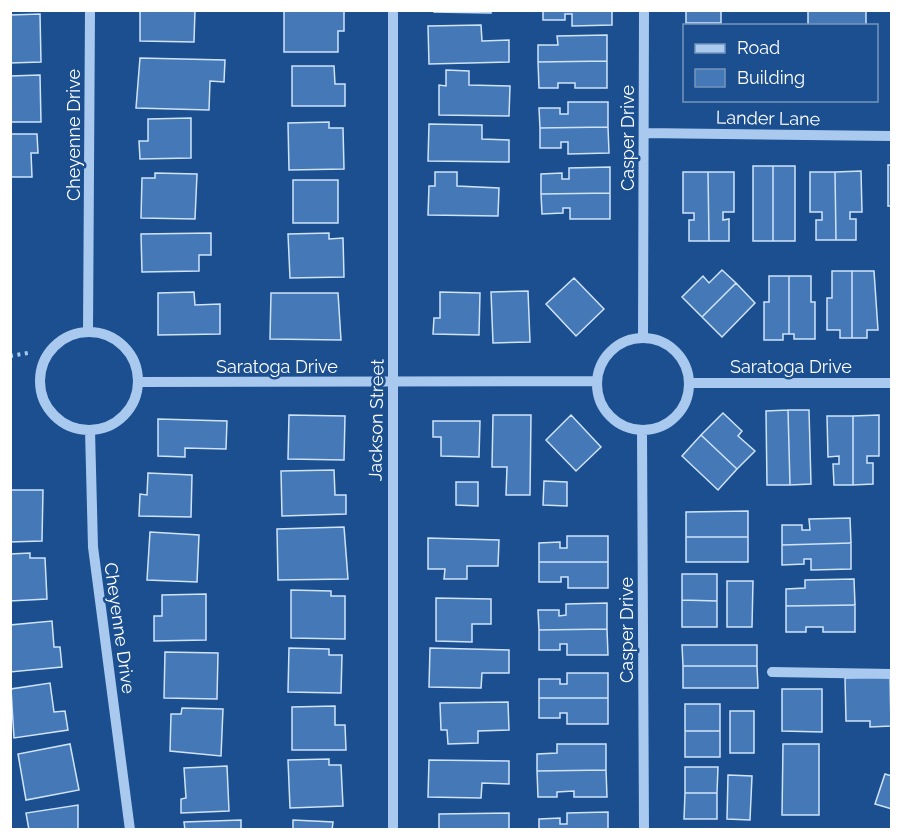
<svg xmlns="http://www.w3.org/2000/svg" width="902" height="840" font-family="Raleway,sans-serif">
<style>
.building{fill:#4478b7;stroke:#cfe3fa;stroke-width:1.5}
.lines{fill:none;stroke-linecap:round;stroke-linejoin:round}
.path{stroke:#a9c9ee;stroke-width:4;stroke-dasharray:3 4.5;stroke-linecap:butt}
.minor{stroke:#a9c9ee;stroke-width:10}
.labels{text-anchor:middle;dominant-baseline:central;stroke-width:5;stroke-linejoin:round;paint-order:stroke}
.street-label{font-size:18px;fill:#fff;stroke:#1b4f8f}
</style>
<rect width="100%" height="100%" fill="#1b4f8f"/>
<path class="building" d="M140,10H195L194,42L140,41Z
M284,10H344V31H338V52H284Z
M434,10H491V13L434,12Z
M543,10H612V25L572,26V14H565V20H543Z
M686,10H721V23H686Z
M808,10H866V25L808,26Z
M40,14L41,62L10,63V15Z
M481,25L482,41L509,40V62L429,64L428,26Z
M607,35V61L538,62V45H558L557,36Z
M140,58L225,60L224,82L210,81L209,110L136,108Z
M607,61V88H575V83H558V88H539L538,62Z
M292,66H334L335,84H345V106H292Z
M446,70L469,71V85L510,86L509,116L439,115V85L446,86Z
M40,75L41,122H10V76Z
M568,102H608V127L540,128L539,108H560V114H568Z
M191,118V158L140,159L139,141H148V119Z
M329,122V128H343L344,169L289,170L288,123Z
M429,124L482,125V139L509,140V162L428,161Z
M608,127L609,153L568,154V142H561V148H540V128Z
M10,134H37L38,153H31L32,177H10Z
M888,165H892V206H888Z
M753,166H773V241H753Z
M773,166H795V241H773Z
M610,167V193L541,194V174L562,173V179H569V168Z
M861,171L862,212H850V219H856V240H836L835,172Z
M435,172H457V186L499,188L498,216L428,215L429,186H435Z
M683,172H708L709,241H689V220H694V213H683Z
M708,172H734V212H723V220L729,219V241H709Z
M810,172H835L836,240H816V220H822V212H810Z
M155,173L197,174L195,219L141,218L142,178H155Z
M293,180H338V223H293Z
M610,193V219H570V208H563V213L542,214L541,194Z
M211,233V255H199V271L142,272L141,234Z
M329,233V239L343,238L344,277L290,278L288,234Z
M722,270L736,283L702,317L682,297L703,276L709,283Z
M832,271H852V338H840V330H827V298H832Z
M852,271H874L878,330H867V338H852Z
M769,276H789V334H783V340H764V302H769Z
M789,276H811V302H815V339H794V334H789Z
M574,278L604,309L576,336L546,304Z
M891,279H892V339H891Z
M736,283L755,303L722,337L702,317Z
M528,291L530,342L493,343L491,292Z
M194,292L195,305L220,304V334L158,335V293Z
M440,292L480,293L479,335L433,334L434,318H440Z
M271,293H338L341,340L270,339Z
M788,410H809L811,484L790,485Z
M788,410L790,485H767L766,411Z
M723,413L742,431L738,436L755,451L737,469L701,435Z
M289,415L345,416L344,460L288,459Z
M493,415H531L530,495H506L507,467H492Z
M571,415L601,447L576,471L546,440Z
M879,415V456H867V463H873V484L853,485V416Z
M827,416H853V485H834L833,464H839V456L828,457Z
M158,419L227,421L226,449L185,448V457L158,456Z
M433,421H480L479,457L441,456V437H433Z
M701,435L737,469L718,490L682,456Z
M334,470L335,495H346V514L282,516L281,471Z
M148,473L192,475L191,517L139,516L140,494L147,495Z
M544,481L567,482V506L543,505Z
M456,482H478V506L456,505Z
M10,490H43L42,541L10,542Z
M748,511V537H686V512Z
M850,518L851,543L782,545V525H802V530H810L809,519Z
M344,527L348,579L278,580L277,529Z
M150,532L199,535L197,582L147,580Z
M567,536H608V562H539V543L560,542V548H567Z
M686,537H748V562H686Z
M428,538L499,540L498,566H467V579H444L445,569H428Z
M851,543V569L811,570V559H804V564L782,565V545Z
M30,553V558H45L47,599L10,601V554Z
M539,562H608V588H568V577H561V582H539Z
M682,574H717V601L682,600Z
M854,579L855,605L786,606V589L805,588V580Z
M727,581H753L752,627H727Z
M291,590L331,591V596H345V639L291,638Z
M206,594V640L154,641V616H162V595Z
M436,598L491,599V624H472V642L436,641Z
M682,600L717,601V627H682Z
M607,603V629L539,630L538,610H559V616L566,615V604Z
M855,605V632H823V627H806V632H786V606Z
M52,621L54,647H60L62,667L10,672V625Z
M607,629L608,655H567V644H560V650H539V630Z
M682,645H757V666H683Z
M289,648L329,649V655H342L341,693L288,692Z
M430,648L509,650V673H482L481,688L429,687Z
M165,652L218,653L217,699L164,698Z
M683,666H757L758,688H683Z
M567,673H608V698H539V679H560V684H567Z
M890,677L891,726L870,727V721H846L845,678Z
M50,683L54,712L65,711L68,730L14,738L11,689Z
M782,689H822V732L782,731Z
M539,698H608V724H567V713H560V718H539Z
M508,702L509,730L478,731V743L448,744L447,730H441L440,703Z
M685,704H720V731H685Z
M335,706V725H345L346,750H292V707Z
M182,708L223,709L221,756L170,751L171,714H181Z
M730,711H754V753H730Z
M685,731H720V757H685Z
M70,744L79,790L26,800L18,754Z
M557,744H606V770L537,771V754L557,753Z
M783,744H819V815H782Z
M329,759V765H341L343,806L290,808L288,760Z
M429,760L509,761V784L482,783L481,798L428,797Z
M227,766L229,811L181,813V799L186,798L184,768Z
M685,767H718L717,793H685Z
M606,770L607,797H574V791L557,792V797H538L537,771Z
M885,774L892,776V809L875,804Z
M728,775L752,776L750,820L727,819Z
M685,793H717V819H684Z
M78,805V830H29L26,813Z
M608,812V830H539V819L560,818V824H567V813Z
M509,813V830H439V814Z
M241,820V830H185L184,822Z
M293,820L333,822L332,830H293Z"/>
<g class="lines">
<path class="path" d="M10,356L28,353"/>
<path class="minor" d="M393,10V830
M644,133L892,136
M88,332L90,10
M40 381a49 49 0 1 1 98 0a49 49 0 1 1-98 0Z
M643,337L644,10
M597 384a46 46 0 1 1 92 0a46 46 0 1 1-92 0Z
M138,382L597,381
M690,383H892
M90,430L93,547L130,830
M642,430L644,830
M772,672L892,674"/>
</g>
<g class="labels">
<g class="street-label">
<text transform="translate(768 118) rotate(1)">Lander Lane</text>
<text transform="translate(73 135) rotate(-90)">Cheyenne Drive</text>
<text transform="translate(627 138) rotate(-90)">Casper Drive</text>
<text x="277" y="366">Saratoga Drive</text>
<text x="791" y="366">Saratoga Drive</text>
<text transform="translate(376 420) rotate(-89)">Jackson Street</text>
<text transform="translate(120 628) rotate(82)">Cheyenne Drive</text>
<text transform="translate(626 630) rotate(-90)">Casper Drive</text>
</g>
</g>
<rect width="902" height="840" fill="none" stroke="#ffffff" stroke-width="24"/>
<rect x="683" y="24" width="195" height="78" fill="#1b4f8f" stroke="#7695bc" stroke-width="1.5"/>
<rect x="695" y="44" width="30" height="9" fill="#a9c9ee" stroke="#7695bc" stroke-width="1.5"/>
<text x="737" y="54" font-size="18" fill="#ffffff">Road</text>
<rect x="695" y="69" width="30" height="18" fill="#4478b7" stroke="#7695bc" stroke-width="1.5"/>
<text x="737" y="84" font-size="18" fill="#ffffff">Building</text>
</svg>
